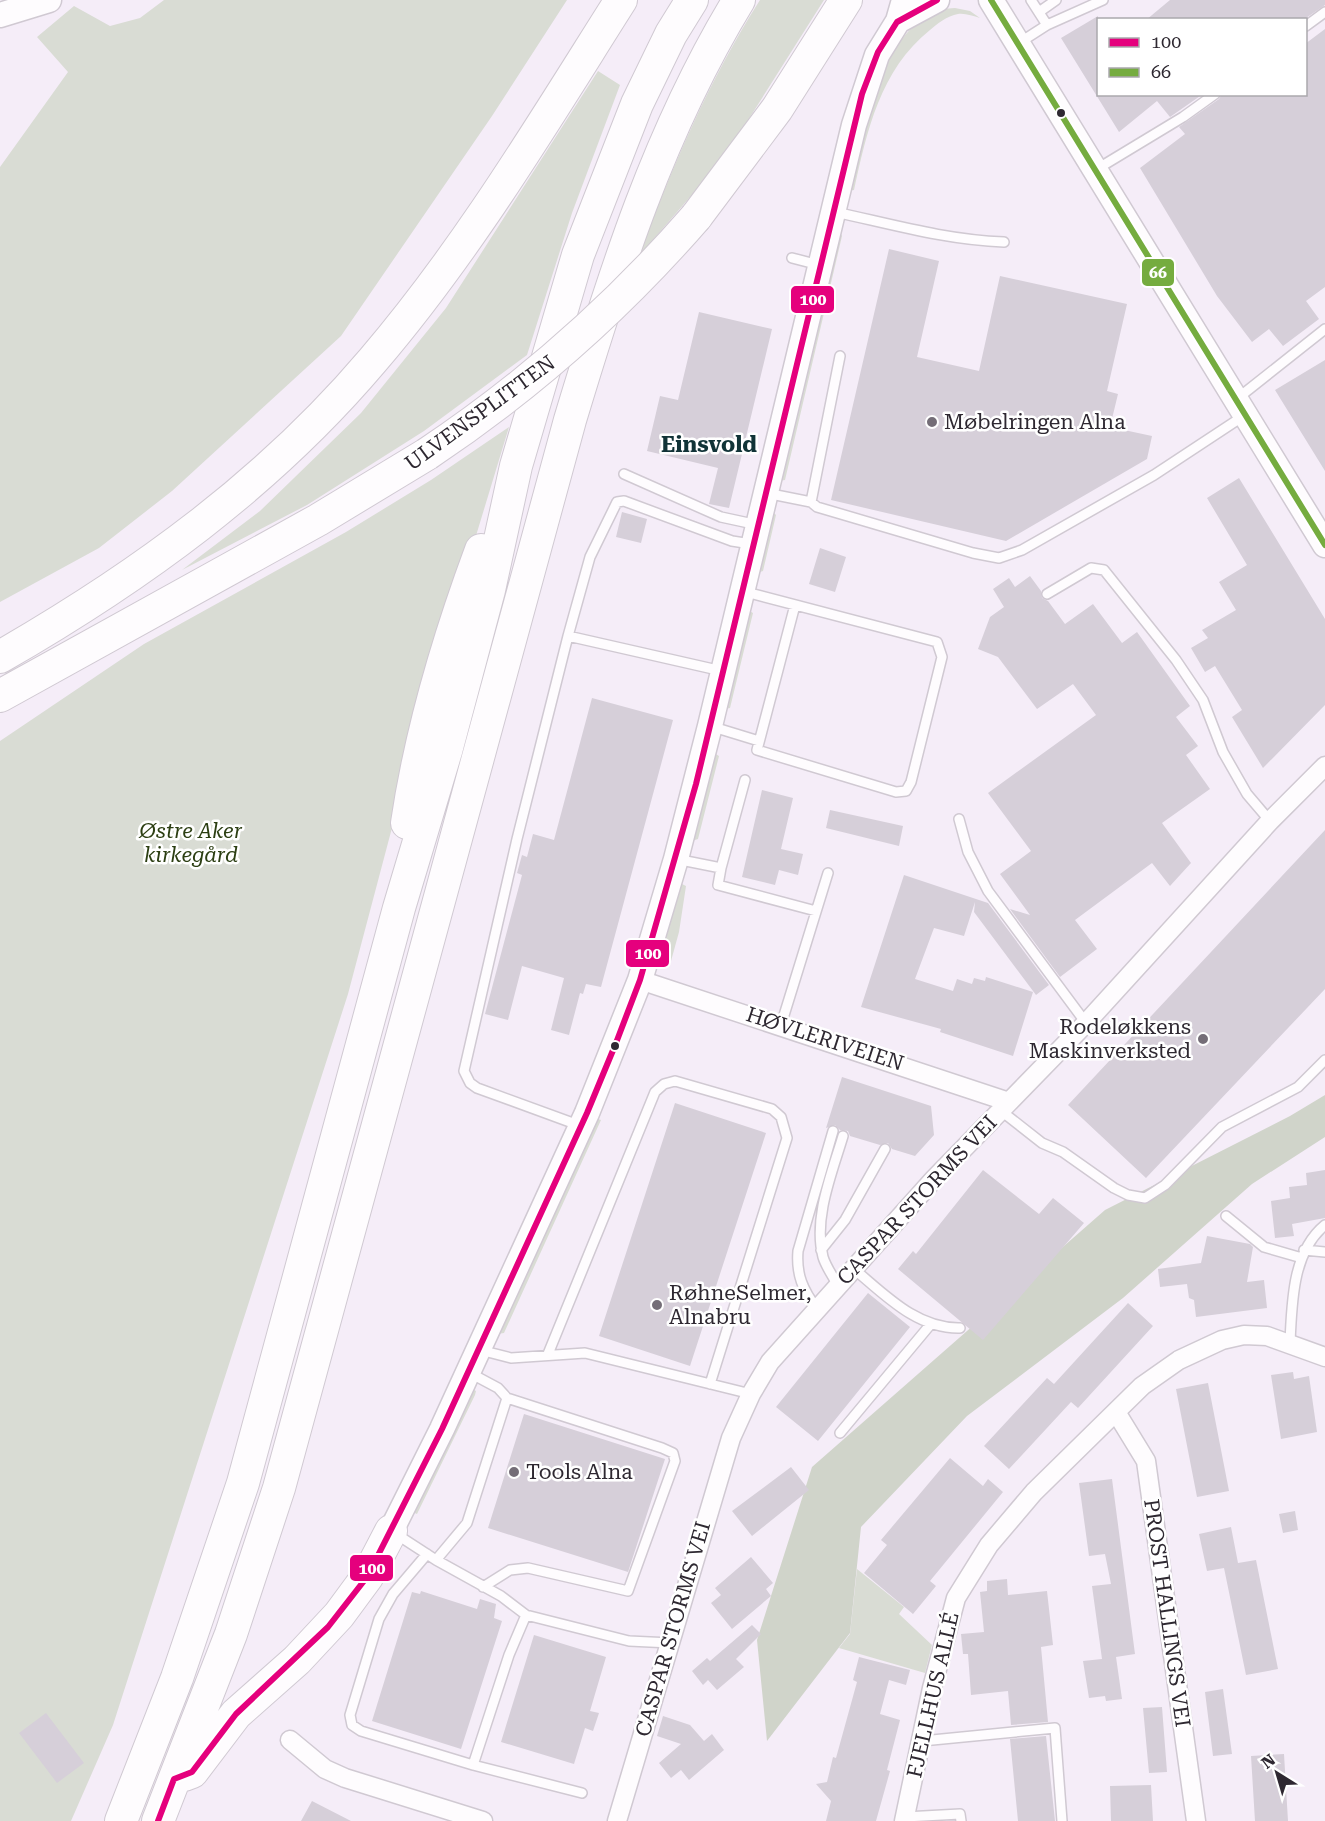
<svg xmlns="http://www.w3.org/2000/svg" width="1325" height="1821" font-family="'Roboto Serif',serif">
<style>
.green{fill:#d9dcd4}
.forest{fill:#d0d4ca}
.building{fill:#d6cfd9}
.lines{fill:none;stroke-linecap:round;stroke-linejoin:round}
.lane-casing{stroke:#d0c9d2;stroke-width:12}
.street-casing{stroke:#d0c9d2;stroke-width:21}
.secondary-casing{stroke:#d0c9d2;stroke-width:27}
.highway-casing{stroke:#d0c9d2;stroke-width:34}
.lane{stroke:#fefcfe;stroke-width:9}
.street{stroke:#fefcfe;stroke-width:18}
.secondary{stroke:#fefcfe;stroke-width:24}
.highway{stroke:#fefcfe;stroke-width:32}
.highway-bridge-casing{stroke:#d0c9d2;stroke-width:34;stroke-linecap:butt}
.highway-bridge{stroke:#fefcfe;stroke-width:32}
.bus-1-casing{stroke:#fff;stroke-width:10}
.bus-2-casing{stroke:#fff;stroke-width:10}
.bus-1{stroke:#e5007d;stroke-width:6}
.bus-2{stroke:#75ac3f;stroke-width:6}
.bus-dot{fill:#2e2831;stroke:#fff;stroke-width:2}
.poi-dot{fill:#746d77;stroke:#fff;stroke-width:2}
.labels{text-anchor:middle;dominant-baseline:central;stroke-width:5;stroke-linejoin:round;paint-order:stroke}
.street-label{font-size:21px;fill:#2e2831;stroke:#fff}
.poi-label{font-size:21px;fill:#2e2831;stroke:#fff;text-anchor:start}
.park-label{font-size:21px;font-style:italic;fill:#2c3f13;stroke:#fff}
.neighbourhood-label{font-size:22px;font-weight:bold;fill:#113337;stroke:#fff}
.line-badge{stroke:#fff;stroke-width:2}
.badge-label{font-size:16px;text-anchor:middle;font-weight:bold;fill:#fff}
</style>
<rect width="100%" height="100%" fill="#f5edf8"/>
<path class="green" d="M164,0H567L492,116L341,336L172,491L99,548L0,602V167L68,72L37,37L74,6L110,26L140,18Z
M760,0H824L745,125L697,189L639,256C672,167 709,80 760,0Z
M955,8L970,11L980,18C973,16 965,13 958,14C947,16 937,24 930,30C880,70 867,131 854,190L848,191C860,138 884,9 955,8Z
M598,71L620,85L572,213L527,355L424,431L307,505L182,570L260,511L361,413L446,308Z
M840,232L842,236L785,480L779,481Z
M509,427L424,707L348,994L113,1725L71,1821H0V741L144,644L346,532L431,480Z
M772,511L776,515L763,571L757,573Z
M748,610L753,613L730,708L725,709Z
M714,753L719,756L698,839L692,841Z
M680,883L686,886L679,932L671,961L665,940Z
M595,1118L601,1120L504,1333L497,1334Z
M472,1389L476,1391L475,1395L417,1514L412,1512Z
M857,1569L904,1607L899,1614L932,1645L925,1673L839,1648L850,1634Z"/>
<path class="forest" d="M1325,1095V1137L1252,1184L1123,1298L967,1416L861,1527L850,1633L767,1741L757,1640L812,1467L1105,1210L1290,1116Z"/>
<path class="building" d="M1170,0H1325V5L1303,20H1146Z
M1098,16V94H1203L1170,117L1157,101L1119,132L1061,38Z
M1325,29V287L1306,301L1319,319L1283,346L1269,329L1252,342L1217,296L1140,168L1185,134L1179,127L1219,99L1222,94H1305V44Z
M889,249L939,261L917,357L979,371L1000,276L1127,304L1107,391L1118,394L1110,427L1152,436L1147,459L1006,541L831,500Z
M699,312L772,329L729,508L709,504L718,468L647,451L660,396L678,400Z
M1325,360V471L1275,390Z
M1239,478L1325,619V705L1263,768L1232,717L1242,710L1215,666L1205,672L1191,648L1208,638L1202,630L1236,610L1219,582L1247,565L1207,498Z
M622,512L647,519L641,543L616,537Z
M820,548L846,557L835,592L809,584Z
M1030,576L1041,591L1042,598L1048,601L1065,624L1093,604L1122,643L1137,632L1190,706L1176,717L1198,746L1186,755L1210,789L1162,823L1191,863L1170,886L1152,863L1075,920L1097,949L1060,977L1010,909L1030,915L1000,874L1031,851L988,793L1096,715L1073,684L1037,709L998,657L978,649L990,617L1004,607L993,589L1009,578L1015,587Z
M592,698L673,720L601,987L586,984L583,994L580,993L569,1035L551,1030L564,978L522,966L508,1020L485,1014L522,875L517,873L522,855L527,857L533,834L554,840Z
M762,790L793,798L781,849L803,854L798,875L779,870L775,885L742,877Z
M830,810L903,826L899,846L826,828Z
M1325,830V989L1146,1178L1068,1105Z
M904,875L988,903L1049,985L1036,995L974,912L975,902L964,936L934,928L915,979L953,991L957,979L972,984L974,978L985,981L986,977L1033,992L1013,1056L940,1032L941,1029L861,1007Z
M842,1077L931,1106L934,1135L915,1156L892,1149L888,1143L880,1145L850,1136L848,1131L840,1130L835,1125L826,1128Z
M675,1103L766,1133L690,1366L599,1336Z
M983,1170L1039,1214L1053,1198L1084,1223L983,1340L898,1269L913,1251L916,1254Z
M1325,1170V1218L1292,1224L1294,1236L1275,1238L1271,1201L1290,1198L1289,1187L1307,1185L1306,1173Z
M1207,1236L1250,1244L1253,1247L1247,1282L1264,1280L1267,1308L1196,1317L1194,1300L1189,1298L1187,1284L1160,1287L1158,1269L1201,1263Z
M868,1293L910,1327L818,1441L776,1407Z
M1128,1303L1153,1326L1078,1408L1071,1402L1009,1469L984,1446L1047,1378L1054,1384Z
M1293,1372L1294,1379L1309,1376L1317,1432L1281,1439L1271,1375Z
M1208,1383L1229,1491L1197,1497L1176,1389Z
M524,1414L665,1459L628,1572L488,1528Z
M950,1458L983,1486L988,1479L1003,1492L930,1581L936,1586L913,1614L864,1573L887,1545L881,1540Z
M791,1467L809,1490L752,1536L732,1511Z
M1112,1479L1135,1654L1116,1657L1122,1699L1106,1701L1105,1696L1089,1698L1083,1661L1102,1659L1092,1586L1111,1584L1105,1554L1089,1556L1079,1483Z
M1295,1511L1298,1530L1283,1533L1279,1514Z
M1231,1527L1238,1563L1256,1560L1278,1669L1246,1675L1224,1568L1207,1571L1199,1534Z
M751,1557L773,1583L766,1589L771,1596L732,1629L711,1603L721,1595L715,1588Z
M1007,1579L1008,1595L1047,1591L1053,1645L1041,1647L1048,1722L1011,1725L1008,1691L971,1695L968,1654H963L961,1634L984,1632L980,1592L987,1591V1581Z
M421,1591L477,1609L480,1599L496,1604L494,1618L502,1621L461,1749L372,1721L412,1592L420,1594Z
M752,1625L761,1634L736,1659L744,1667L717,1690L708,1680L703,1685L692,1671L707,1658L710,1661Z
M534,1635L606,1657L590,1711L599,1713L593,1731L585,1728L574,1764L501,1742Z
M859,1657L910,1670L906,1685L889,1680L880,1714L900,1720L887,1770L890,1771L876,1821H826L831,1801L816,1784L827,1782L833,1757L836,1758L857,1682L853,1680Z
M1223,1689L1232,1754L1213,1756L1205,1692Z
M1162,1707L1167,1772L1149,1773L1143,1708Z
M46,1713L84,1763L57,1783L19,1733Z
M663,1716L690,1725L704,1741L712,1734L724,1750L689,1780L681,1770L671,1778L659,1763L681,1744L657,1736Z
M1046,1736L1055,1821H1018L1010,1739Z
M1284,1754L1288,1821H1255L1251,1756Z
M1151,1785L1153,1821H1111L1110,1786Z
M312,1801L351,1821H301Z"/>
<g class="lines">
<g class="lane-casing">
<path id="lane" d="M1031,0L1047,25
M1039,12L1056,0
M1306,26L1325,12
M1019,43L1047,25L1103,0
M1097,169L1183,117L1215,94
M835,212C891,224 946,240 1004,242
M792,258L819,265
M1238,398L1325,329
M624,474L721,517L758,525
M766,493L811,502L817,507L973,553L999,558L1022,550L1154,475L1245,415
M811,502L840,356
M742,591L937,642L942,657L911,782L906,791L896,792L757,750L795,605
M1047,594L1091,568L1104,570L1176,660L1203,700L1223,752L1247,794L1270,821
M568,636L590,557L617,502L624,501L732,541L751,544
M710,726L759,741
M959,819L968,852L988,891L1086,1023
M676,859L721,868L718,885L816,911
M721,868L745,780
M781,1025L828,873
M1000,1110L1042,1143L1063,1152L1114,1188L1128,1195L1145,1198L1165,1185L1222,1127L1298,1087L1325,1060
M581,1126L477,1088L470,1083L464,1071L517,839L568,636L722,671
M1226,1216L1264,1247L1302,1258
M821,1250L845,1220L885,1149
M1304,1250L1325,1252
M854,1269C885,1295 917,1329 960,1328
M838,1286C833,1276 826,1267 823,1257C813,1218 832,1173 843,1136
M817,1309C803,1290 796,1275 798,1251L833,1131
M1290,1342C1292,1303 1292,1252 1325,1225
M480,1350L511,1358L585,1353L751,1394
M548,1354L655,1092L664,1084L675,1081L772,1109L781,1117L787,1138L710,1384
M840,1433L930,1325
M396,1534L436,1560L501,1596L526,1615L629,1641L671,1643
M427,1554L393,1594L379,1619L350,1715L352,1725L361,1731L473,1765L582,1793
M436,1560L467,1523L507,1398L498,1388L470,1373
M483,1587L510,1570L528,1568L628,1591L675,1461L673,1453L662,1448L507,1398
M922,1741L1055,1728L1062,1821
M473,1765L509,1655L526,1615
M905,1817L960,1814L961,1821"/>
</g>
<g class="street-casing">
<path id="street" d="M640,980L1009,1102
M1116,1412L1146,1461L1196,1821
M290,1740L325,1769L345,1778L483,1821
M617,1821L731,1438L751,1394L770,1362L934,1179L1086,1023L1270,821L1325,766
M904,1821L932,1688L956,1598L989,1545L1034,1492L1142,1386L1179,1360L1222,1340L1244,1335L1267,1336L1325,1357"/>
</g>
<g class="secondary-casing">
<path id="secondary" d="M991,0L1325,545
M0,15L49,0
M898,21L937,0
M391,1531L442,1429L587,1113L640,980L676,859L710,726L854,125L877,55L898,21L904,0"/>
</g>
<g class="highway-casing">
<path id="highway" d="M696,217L777,109L846,0
M0,657C139,577 268,484 373,360C468,249 543,123 621,0
M0,696L318,520L427,454
M407,823C421,729 448,639 481,550
M184,1775L192,1772L236,1714L297,1660L339,1615L367,1577L391,1531
M121,1821L177,1678L243,1483L399,908L446,751L489,590L516,466L578,255L637,104L671,34L692,0
M158,1821L231,1634L279,1488L570,420C614,274 659,131 739,0"/>
</g>
<use href="#lane" class="lane"/>
<use href="#street" class="street"/>
<use href="#secondary" class="secondary"/>
<use href="#highway" class="highway"/>
<g class="highway-bridge-casing">
<path id="highway-bridge" d="M427,454C529,386 616,309 696,217"/>
</g>
<use href="#highway-bridge" class="highway-bridge"/>
<g class="bus-1-casing">
<path id="bus-1" d="M158,1821L174,1779L192,1772L236,1714L328,1627L367,1577L442,1429L587,1113L616,1043L640,980L696,784L862,94L878,52L897,22L937,0"/>
</g>
<g class="bus-2-casing">
<path id="bus-2" d="M991,0L1325,545"/>
</g>
<use href="#bus-1" class="bus-1"/>
<use href="#bus-2" class="bus-2"/>
</g>
<g class="bus-dot">
<circle cx="1061" cy="113" r="5"/>
<circle cx="615" cy="1046" r="5"/>
</g>
<g class="poi-dot">
<circle cx="932" cy="422" r="6"/>
<circle cx="1203" cy="1039" r="6"/>
<circle cx="657" cy="1305" r="6"/>
<circle cx="514" cy="1472" r="6"/>
</g>
<g class="labels">
<g class="street-label">
<text transform="translate(480 413) rotate(-36)">ULVENSPLITTEN</text>
<text transform="translate(825 1039) rotate(18)">HØVLERIVEIEN</text>
<text transform="translate(917 1200) rotate(-47)">CASPAR STORMS VEI</text>
<text transform="translate(1167 1613) rotate(82)">PROST HALLINGS VEI</text>
<text transform="translate(673 1629) rotate(-74)">CASPAR STORMS VEI</text>
<text transform="translate(933 1695) rotate(-77)">FJELLHUS ALLÉ</text>
</g>
<g class="poi-label">
<text x="944" y="422">Møbelringen Alna</text>
<text x="1191" y="1027" text-anchor="end">Rodeløkkens<tspan x="1191" dy="24">Maskinverksted</tspan></text>
<text x="669" y="1293">RøhneSelmer,<tspan x="669" dy="24">Alnabru</tspan></text>
<text x="526" y="1472">Tools Alna</text>
</g>
<g class="park-label">
<text x="191" y="831">Østre Aker<tspan x="191" dy="24">kirkegård</tspan></text>
</g>
<g class="neighbourhood-label">
<text x="709" y="444">Einsvold</text>
</g>
</g>
<g class="line-badge">
<rect x="1141" y="258" width="34" height="29" rx="6" fill="#75ac3f"/>
<rect x="790" y="285" width="45" height="29" rx="6" fill="#e5007d"/>
<rect x="625" y="939" width="45" height="29" rx="6" fill="#e5007d"/>
<rect x="349" y="1554" width="45" height="28" rx="6" fill="#e5007d"/>
</g>
<g class="badge-label">
<text x="1158" y="278">66</text>
<text x="813" y="305">100</text>
<text x="648" y="959">100</text>
<text x="372" y="1574">100</text>
</g>
<rect x="1097" y="18" width="210" height="78" fill="#ffffff" stroke="#aba9ad" stroke-width="1.5"/>
<rect x="1109" y="38" width="30" height="9" fill="#e5007d" stroke="#aba9ad" stroke-width="1.5"/>
<text x="1151" y="48" font-size="18" fill="#2e2831">100</text>
<rect x="1109" y="68" width="30" height="9" fill="#75ac3f" stroke="#aba9ad" stroke-width="1.5"/>
<text x="1151" y="78" font-size="18" fill="#2e2831">66</text>
<g transform="translate(1277 1773) rotate(323)" stroke="#ffffff" stroke-width="4.5" paint-order="stroke">
<path d="M0-4.5L10 22L0 15L-10 22Z" fill="#2e2831"/>
<text y="-9" font-size="16" font-weight="bold" text-anchor="middle" fill="#2e2831">N</text>
</g>
</svg>
